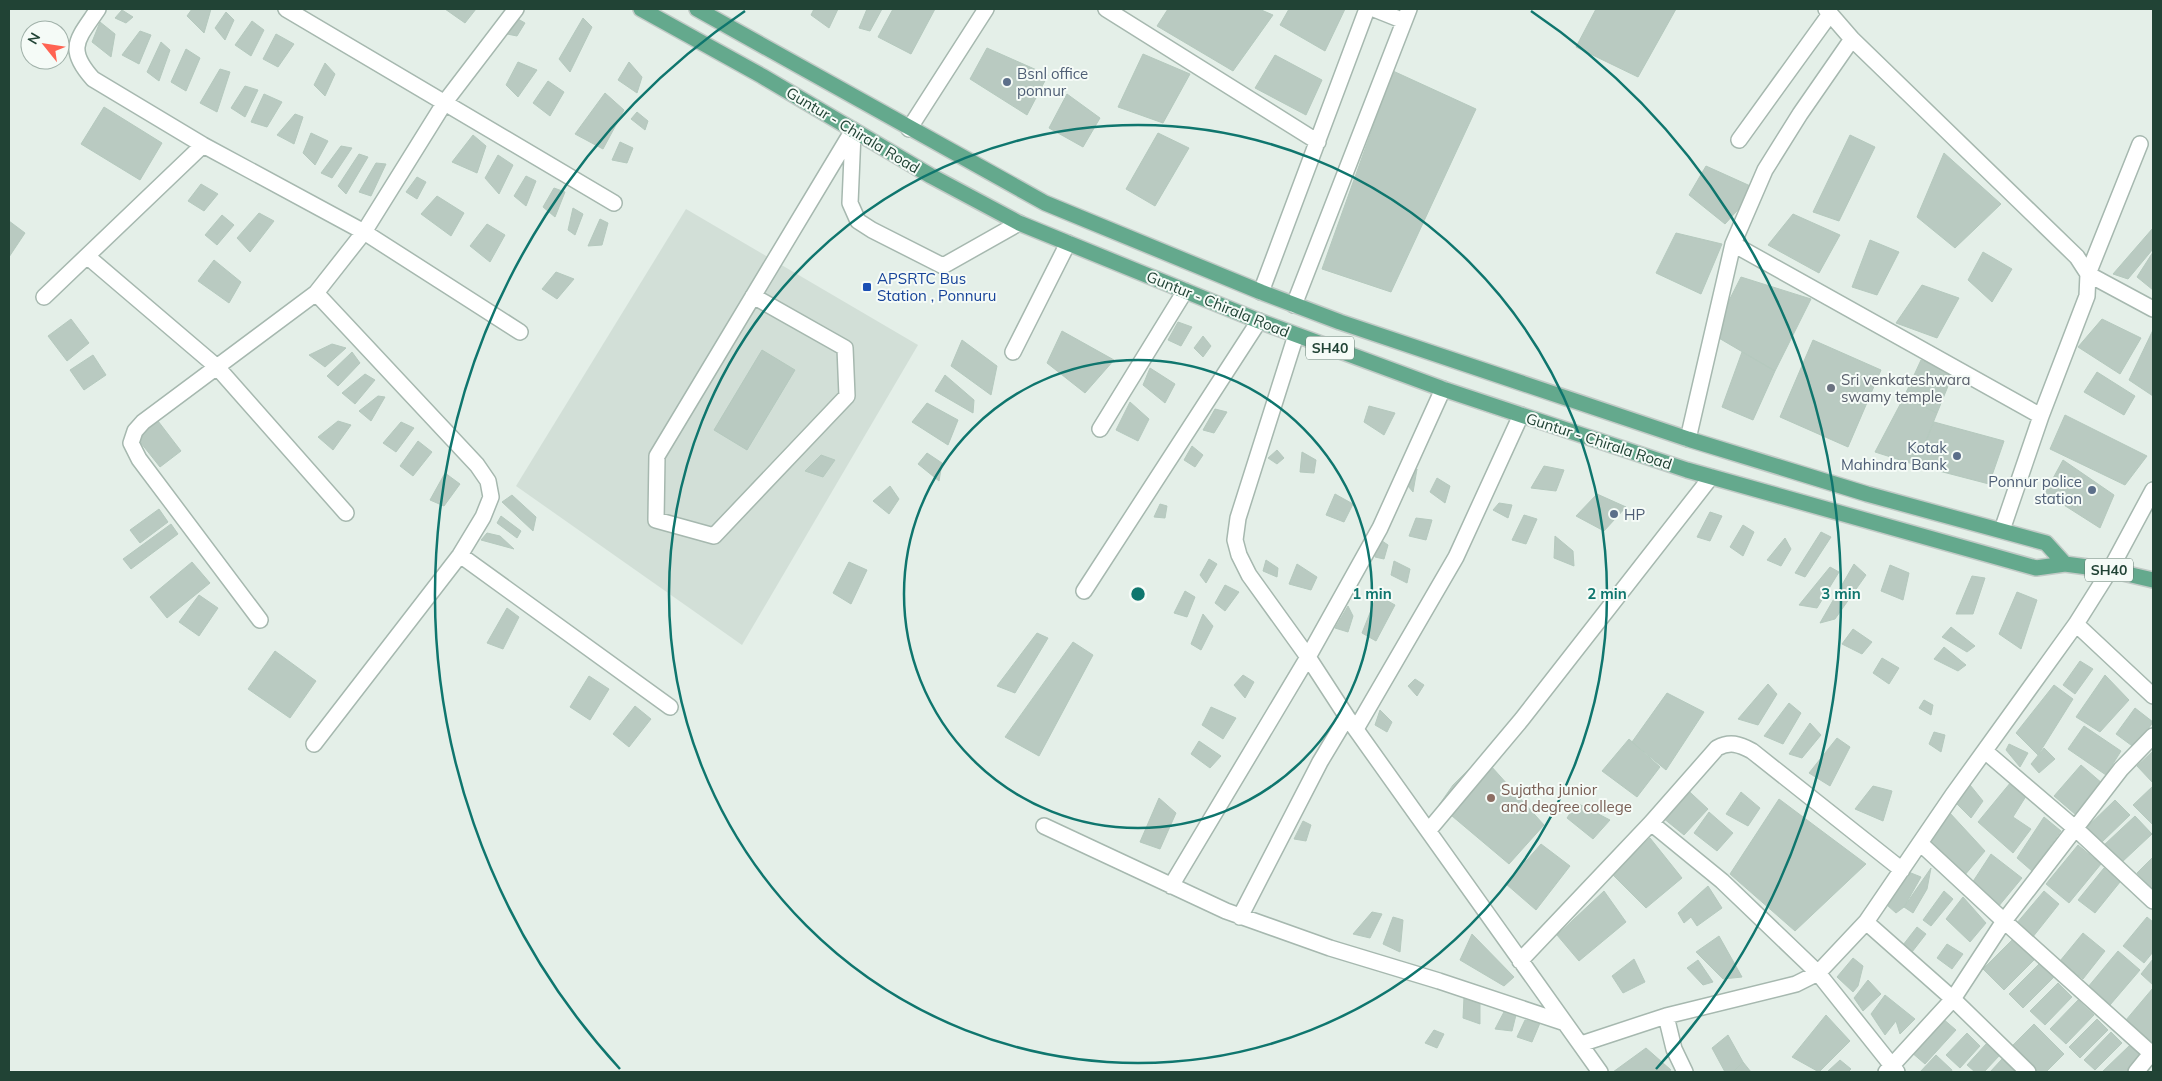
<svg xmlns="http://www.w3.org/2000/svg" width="2162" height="1081" font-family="Mulish,sans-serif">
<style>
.built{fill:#d2dfd7}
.building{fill:#b9cac1;stroke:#b5c9be}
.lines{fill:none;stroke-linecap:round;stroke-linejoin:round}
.minor-casing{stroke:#a6b8af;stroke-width:18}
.major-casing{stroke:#c1cac6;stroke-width:18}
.minor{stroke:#fff;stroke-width:15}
.major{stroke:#64a98d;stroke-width:15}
.ring{fill:none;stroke:#0f766e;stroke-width:2.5}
.service-dot{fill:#5c6f8a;stroke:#f5fbf7;stroke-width:2}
.transit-dot{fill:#1a4fb4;stroke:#f5fbf7;stroke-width:2}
.worship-dot{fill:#6b7280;stroke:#f5fbf7;stroke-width:2}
.education-dot{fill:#8d6e63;stroke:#f5fbf7;stroke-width:2}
.labels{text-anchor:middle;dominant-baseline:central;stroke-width:4;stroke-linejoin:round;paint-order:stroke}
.shield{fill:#f5fbf7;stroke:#617a6f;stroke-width:1}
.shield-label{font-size:14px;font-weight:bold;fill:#214335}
.service-label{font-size:15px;fill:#4e5e75;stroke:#f5fbf7;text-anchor:start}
.street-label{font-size:15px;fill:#214335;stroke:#f5fbf7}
.transit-label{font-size:15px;fill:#164399;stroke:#f5fbf7;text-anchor:start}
.worship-label{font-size:15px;fill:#5b616d;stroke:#f5fbf7;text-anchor:start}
.education-label{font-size:15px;fill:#785e54;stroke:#f5fbf7;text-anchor:start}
.centre{fill:#0f766e;stroke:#f5fbf7;stroke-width:2.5}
.ring-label{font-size:15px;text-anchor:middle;font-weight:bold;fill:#0f766e;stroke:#f5fbf7;stroke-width:4;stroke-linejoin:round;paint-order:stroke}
</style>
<rect width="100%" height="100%" fill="#e4efe8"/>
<path class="built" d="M686,209L918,345L742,645L516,486Z"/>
<path class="building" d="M192,9H211L204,33L187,16Z
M445,9H476L465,23Z
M814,9H838L829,28L811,15Z
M867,9H882L870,31L859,28Z
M893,9H935L911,54L878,37Z
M1168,9H1259L1273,15L1233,71L1157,26Z
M1289,9H1345L1325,51L1280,25Z
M1596,9H1676L1638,77L1576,47Z
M122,10L133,17L126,23L115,18Z
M226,12L234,20L225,40L215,28Z
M583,18L592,27L570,72L559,59Z
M518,19L525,23L517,36L507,34Z
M252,21L264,30L251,56L235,45Z
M100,22L115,34L111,57L92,42Z
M140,31L151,35L139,64L122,55Z
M276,34L294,44L278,67L263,59Z
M161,42L170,50L159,81L147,72Z
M987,48L1048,75L1027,115L970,79Z
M186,49L200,58L186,91L171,82Z
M1143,54L1190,74L1163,123L1118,107Z
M1275,55L1322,80L1306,115L1255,88Z
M518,62L537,70L518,97L506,85Z
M629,62L642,77L637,93L618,80Z
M325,63L335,74L325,96L314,85Z
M220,69L230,72L217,112L200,103Z
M1393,71L1476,109L1391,292L1322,269Z
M548,81L564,92L550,116L533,103Z
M245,86L258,90L245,117L231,108Z
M605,93L624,110L603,149L575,134Z
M264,94L282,102L267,127L251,122Z
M1067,94L1100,118L1083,147L1049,128Z
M104,107L162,143L140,180L81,144Z
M637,112L648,121L645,130L631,119Z
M295,114L303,117L294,144L277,135Z
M311,133L328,141L315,165L303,153Z
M1158,133L1189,148L1155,206L1126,189Z
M473,135L486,146L477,173L452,162Z
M1850,135L1875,147L1839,221L1813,212Z
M620,142L633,148L627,163L612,160Z
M341,146L352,148L332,178L321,173Z
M1944,153L2001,204L1955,248L1917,217Z
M359,154L368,157L346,194L338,186Z
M498,155L513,165L499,194L485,178Z
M376,163L386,164L371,196L359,192Z
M1706,166L1757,189L1725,224L1689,195Z
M526,176L536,181L526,206L514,196Z
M417,177L426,182L417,199L406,192Z
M201,184L218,194L204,211L188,201Z
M554,188L565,192L555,217L543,207Z
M437,196L464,213L451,236L421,214Z
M573,208L583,214L575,235L568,230Z
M259,213L274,221L250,252L237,238Z
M1793,214L1840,235L1819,273L1768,245Z
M222,215L234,225L217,245L205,235Z
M600,219L608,223L602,245L588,246Z
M9,221L25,233L9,257Z
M487,224L505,235L490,262L470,246Z
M2153,228V249L2128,279L2113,274Z
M1676,233L1722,244L1701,294L1656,273Z
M1870,240L1899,252L1877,295L1852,287Z
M1983,252L2012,269L1992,302L1968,280Z
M2153,252V290L2137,277Z
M214,260L241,282L229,303L198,281Z
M556,272L574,279L557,299L542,289Z
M1741,277L1811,299L1775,371L1712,334Z
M1922,285L1959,298L1937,338L1896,323Z
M71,319L89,343L67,361L48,336Z
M2102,319L2141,338L2120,374L2078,347Z
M1178,322L1192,327L1181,346L1168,340Z
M2153,330V396L2129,380Z
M1062,331L1114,360L1085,393L1047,363Z
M1203,336L1211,346L1203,357L1194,348Z
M962,340L997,366L991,395L951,366Z
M1813,340L1881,370L1848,447L1780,417Z
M332,344L346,348L325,367L309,355Z
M762,350L795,370L747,450L714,430Z
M352,352L360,363L338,386L327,376Z
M1742,352L1775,371L1753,420L1722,407Z
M93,355L106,375L84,390L70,370Z
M1921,360L1953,374L1937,413L1904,397Z
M1150,368L1175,384L1165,403L1143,385Z
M2097,372L2135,396L2124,415L2084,392Z
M365,374L375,380L355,404L342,393Z
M945,375L974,400L973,413L935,391Z
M378,396L385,397L371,421L359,411Z
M1904,397L1937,413L1916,465L1875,452Z
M1130,402L1149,419L1138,441L1116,430Z
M927,403L958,420L948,445L912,422Z
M1369,406L1395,413L1384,435L1364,422Z
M1215,409L1227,412L1214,433L1203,430Z
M2065,415L2147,456L2125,485L2050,449Z
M158,421L181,451L160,467L137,438Z
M338,421L351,425L333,450L318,437Z
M401,422L414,428L396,452L383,443Z
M1934,422L2004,441L1989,484L1916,465Z
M418,441L432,452L413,476L400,466Z
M1192,446L1203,455L1195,467L1184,460Z
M1277,450L1284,458L1277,464L1268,458Z
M1302,452L1316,460L1314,473L1300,472Z
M927,453L942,463L939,481L918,464Z
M821,455L835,460L823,477L805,471Z
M2063,460L2114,495L2100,528L2045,493Z
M1544,466L1564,470L1556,491L1531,488Z
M1417,469L1413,492L1408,486Z
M445,473L460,484L444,506L430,500Z
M1437,478L1450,486L1445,503L1430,492Z
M890,486L899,499L889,514L873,501Z
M1335,494L1353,504L1344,522L1326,515Z
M1597,494L1626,507L1604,531L1576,516Z
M512,495L536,517L533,531L502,502Z
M1499,503L1512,505L1508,518L1493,510Z
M1160,504L1167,506L1165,518L1154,517Z
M159,509L168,522L140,543L130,530Z
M1710,512L1722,516L1710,541L1697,537Z
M1524,515L1537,519L1526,544L1512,540Z
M501,516L521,531L517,538L497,523Z
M1416,518L1432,520L1426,540L1409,536Z
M171,524L178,534L131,569L123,559Z
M1743,525L1754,532L1743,556L1730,547Z
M1821,532L1831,537L1805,577L1795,573Z
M487,533L500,536L514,549L481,540Z
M1375,536L1388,545L1384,559L1375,557Z
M1555,536L1573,551L1574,566L1554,558Z
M1785,538L1791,549L1781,566L1767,560Z
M1209,559L1217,564L1206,583L1200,575Z
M1266,560L1278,568L1277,577L1263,571Z
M1394,561L1410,569L1407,583L1391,575Z
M192,562L210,583L167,618L150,597Z
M849,562L867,570L851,604L833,593Z
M1297,564L1317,577L1311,590L1289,584Z
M1854,564L1866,575L1835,619L1820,623Z
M1890,565L1909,573L1903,600L1881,591Z
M1830,567L1839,572L1817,608L1799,605Z
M1972,576L1985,578L1973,614H1956Z
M1225,585L1239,592L1225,611L1215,603Z
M1185,591L1195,597L1187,617L1174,613Z
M2017,592L2037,600L2021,649L1999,634Z
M199,595L218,608L199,636L179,622Z
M1377,595L1395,605L1376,641L1362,633Z
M1348,606L1353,616L1348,632L1335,628Z
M507,608L519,617L503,649L487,643Z
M1203,614L1213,626L1201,650L1191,644Z
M1951,627L1975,646L1967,652L1942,637Z
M1853,629L1872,642L1862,654L1842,644Z
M1037,633L1048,638L1015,693L997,686Z
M1073,642L1093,655L1039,756L1005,737Z
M1944,647L1966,665L1958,671L1934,659Z
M275,651L316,681L290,718L248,689Z
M1882,658L1899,668L1889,684L1873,673Z
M2080,661L2093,669L2075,694L2063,685Z
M1243,675L1254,682L1245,698L1234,685Z
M2105,675L2129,700L2100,732L2076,717Z
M589,676L609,689L590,720L570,707Z
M1415,679L1424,685L1417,696L1408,686Z
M1768,684L1777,694L1758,725L1738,719Z
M2054,685L2073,699L2038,755L2016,733Z
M1667,693L1704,712L1666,770L1632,742Z
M1924,700L1933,705L1931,715L1919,708Z
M1789,703L1801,713L1783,744L1764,736Z
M635,706L651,719L629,747L613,734Z
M1211,707L1236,718L1223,739L1202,725Z
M2135,708L2153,722L2135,748L2116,734Z
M1380,710L1392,722L1387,732L1375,725Z
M1810,723L1821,735L1802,758L1789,754Z
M2084,726L2121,751L2106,775L2068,749Z
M1934,732L1945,735L1941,752L1929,744Z
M1837,738L1850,747L1830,786L1809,773Z
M1629,739L1660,767L1637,797L1602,771Z
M1199,741L1221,756L1210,768L1191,754Z
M2009,744L2028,753L2020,767L2006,750Z
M2044,748L2055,759L2039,773L2031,764Z
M2153,751V783L2137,766Z
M1482,756L1544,825L1509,864L1439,805L1453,785Z
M2081,765L2103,784L2076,815L2054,796Z
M1679,782L1708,809L1684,835L1652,809Z
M2011,782L2028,793L2013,817L2031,829L2013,853L1978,822Z
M1970,785L1983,801L1971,818L1956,803Z
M1873,786L1892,791L1883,821L1855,809Z
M2153,786V825L2133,805Z
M1741,792L1760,808L1748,826L1726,814Z
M1159,798L1176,813L1160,849L1140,842Z
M1779,799L1866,864L1795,931L1730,874Z
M2115,800L2130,815L2101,843L2086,828Z
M1577,803L1610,820L1593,839L1567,818Z
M1709,812L1733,833L1717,851L1694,833Z
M1949,812L1985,851L1964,876L1929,841Z
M2135,816L2152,834L2121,863L2104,845Z
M2044,817L2061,831L2032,871L2017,858Z
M1303,821L1311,825L1306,841L1294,839Z
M1650,838L1682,878L1646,908L1612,874Z
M1541,844L1570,866L1536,910L1506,884Z
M2078,845L2101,864L2069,903L2046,884Z
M1991,854L2022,878L1998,907L1972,883Z
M2153,857V890L2137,873Z
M1931,868L1927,889L1913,913L1904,907Z
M2104,868L2120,882L2095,913L2078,900Z
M1906,871L1921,877L1904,907L1896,913L1887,905Z
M1708,886L1722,908L1697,926L1691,917L1684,923L1678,913Z
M1604,891L1626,922L1579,961L1557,935Z
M1944,891L1953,899L1931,926L1923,920Z
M2044,891L2059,904L2032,938L2016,924Z
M1963,897L1986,923L1970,942L1946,919Z
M1372,912L1382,914L1370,938L1353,934Z
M1393,917L1403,920L1400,952L1383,944Z
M2147,917L2153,922V952L2144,963L2123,946Z
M1917,927L1926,934L1912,952L1903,945Z
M2083,933L2105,951L2083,979L2060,961Z
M1472,934L1514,977L1504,986L1460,960Z
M1719,936L1742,977L1723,979L1696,952Z
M2013,939L2034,960L2004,990L1983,969Z
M1947,944L1963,954L1952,969L1937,958Z
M2118,951L2140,970L2110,1005L2088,987Z
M1853,958L1863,966L1858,986L1853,992L1837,977Z
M1634,959L1645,982L1623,993L1612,976Z
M2153,959V985L2141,974Z
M1698,960L1713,982L1703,985L1687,968Z
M2040,963L2054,977L2023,1008L2009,994Z
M1868,980L1881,994L1863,1011L1854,998Z
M2058,983L2072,997L2045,1025L2030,1011Z
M2153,988V1043L2126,1020Z
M1885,995L1915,1019L1900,1034L1896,1021L1885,1035L1871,1014Z
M1464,997L1480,1003V1024L1463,1018Z
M2078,1000L2094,1015L2066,1044L2050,1029Z
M1505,1010L1516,1015L1512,1031L1495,1029Z
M1826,1015L1850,1041L1819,1072L1792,1057Z
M1942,1018L1956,1030L1925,1064L1911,1052Z
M2097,1019L2108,1030L2080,1058L2069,1047Z
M1525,1020L1540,1023L1532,1042L1517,1037Z
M2034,1024L2064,1054L2046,1072H2038L2012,1046Z
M1434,1030L1444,1034L1437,1048L1425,1043Z
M2111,1032L2122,1043L2095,1070L2084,1060Z
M1967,1033L1980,1046L1960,1068L1946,1055Z
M1728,1035L1743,1062L1733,1072H1725L1712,1048Z
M1986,1044L1999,1056L1984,1072H1975L1967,1065Z
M2130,1045L2143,1058L2129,1072H2102Z
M1646,1048L1671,1070L1666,1072H1613Z
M1936,1055L1952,1070L1951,1072H1920Z
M2002,1059L2016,1072H1990Z
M1840,1060L1851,1069L1848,1072H1827Z
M1743,1062L1751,1072H1733Z"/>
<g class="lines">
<g class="minor-casing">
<path id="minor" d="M98,9C78,39 65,48 93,79L203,145L364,232L520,332
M286,9L614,203
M1106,9L1318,142
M1374,9L1404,21
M1826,9L1852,39L2077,257L2088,274L2087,296L2041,416L2002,530
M909,129L986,9
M853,133L850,203L858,221L872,230L943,266L1019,223
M1739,140L1830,14
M2140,144L2088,274L2153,309
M1733,244L2041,416
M88,257L217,367L346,513
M1261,292L1367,9
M753,296L845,348L847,396L714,536L656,520L657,456L853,130
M44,297L203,145
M1294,305L1409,9
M1296,335L1238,518L1235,540L1239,555L1249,575L1308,657L1347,717L1600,1072
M1013,352L1068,243
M1100,429L1185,291
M1688,439L1733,244L1765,170L1800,114L1852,39
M460,555L670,707
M1084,591L1259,321
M260,620L139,459L131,443L135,431L143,422L316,293L364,232L445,102L516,9
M2076,624L2153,696
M1356,729L1456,557L1521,415
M314,744L460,555L483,517L491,497L488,481L477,465L316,293
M1986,752L2076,829L2153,901
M1651,823L1722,881L1818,973L1897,1072
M1044,826L1226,911L1330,948L1439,981L1562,1022
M1429,830L1522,719L1711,477
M1920,843L2004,921L2153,1055
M1171,886L1308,657L1380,528L1443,389
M1240,917L1320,762L1347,717
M1866,922L1953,999L2028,1072
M1520,961L1651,823L1717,748C1730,741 1739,744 1752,751L1902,870
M1666,1016L1674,1049L1685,1072
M1581,1044L1666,1016L1796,984L1818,973L1866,922L1952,796L2076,624L2110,570L2153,490
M1886,1072L1953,999L2004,921L2121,769L2153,736
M2136,1072L2153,1051"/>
</g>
<g class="major-casing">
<path id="major" d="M641,9L762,76L931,176L1019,223L1259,321L1443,389L1687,470L2036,568L2065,564L2110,570L2153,580
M697,9L1045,203L1261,292L1340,322L1688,439L1867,494L2046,543L2065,564"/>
</g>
<use href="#minor" class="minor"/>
<use href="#major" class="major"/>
</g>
<g class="ring">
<circle cx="1138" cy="594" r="234"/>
<circle cx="1138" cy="594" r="469"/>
<path d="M620 1069A703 703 0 0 1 745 11M1531 11A703 703 0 0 1 1656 1069"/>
</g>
<g class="service-dot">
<circle cx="1007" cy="82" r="5"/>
<circle cx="1957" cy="456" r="5"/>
<circle cx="2092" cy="490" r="5"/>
<circle cx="1614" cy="514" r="5"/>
</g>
<rect class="transit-dot" x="862" y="282" width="10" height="10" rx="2.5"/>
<circle class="worship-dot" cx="1831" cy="388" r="5"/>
<circle class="education-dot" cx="1491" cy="798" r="5"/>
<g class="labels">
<g class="shield">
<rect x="1306" y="336.5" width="48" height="23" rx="4"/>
<rect x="2085" y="558.5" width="48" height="23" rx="4"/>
</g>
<g class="shield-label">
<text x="1330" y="348">SH40</text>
<text x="2109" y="570">SH40</text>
</g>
<g class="service-label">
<text x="1017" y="73">Bsnl office<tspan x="1017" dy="17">ponnur</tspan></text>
<text x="1947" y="447" text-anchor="end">Kotak<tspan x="1947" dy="17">Mahindra Bank</tspan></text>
<text x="2082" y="481" text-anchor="end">Ponnur police<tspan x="2082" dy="17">station</tspan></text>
<text x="1624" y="514">HP</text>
</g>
<g class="street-label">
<text transform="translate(853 130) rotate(31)">Guntur - Chirala Road</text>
<text transform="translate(1218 304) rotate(22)">Guntur - Chirala Road</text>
<text transform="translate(1599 441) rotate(18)">Guntur - Chirala Road</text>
</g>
<g class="transit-label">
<text x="877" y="278">APSRTC Bus<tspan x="877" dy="17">Station , Ponnuru</tspan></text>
</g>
<g class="worship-label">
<text x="1841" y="379">Sri venkateshwara<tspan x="1841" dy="17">swamy temple</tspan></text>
</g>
<g class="education-label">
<text x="1501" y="789">Sujatha junior<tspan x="1501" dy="17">and degree college</tspan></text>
</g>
</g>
<circle cx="1138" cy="594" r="8" class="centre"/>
<g class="ring-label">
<text x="1372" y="599">1 min</text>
<text x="1607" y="599">2 min</text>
<text x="1841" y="599">3 min</text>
</g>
<rect width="2162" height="1081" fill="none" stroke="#214335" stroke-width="20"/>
<g transform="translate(45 45) rotate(300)"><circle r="24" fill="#f5fbf7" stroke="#a0b1a9"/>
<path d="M0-4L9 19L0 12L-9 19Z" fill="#ff6352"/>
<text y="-8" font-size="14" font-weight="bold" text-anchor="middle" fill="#214335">N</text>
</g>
</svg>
